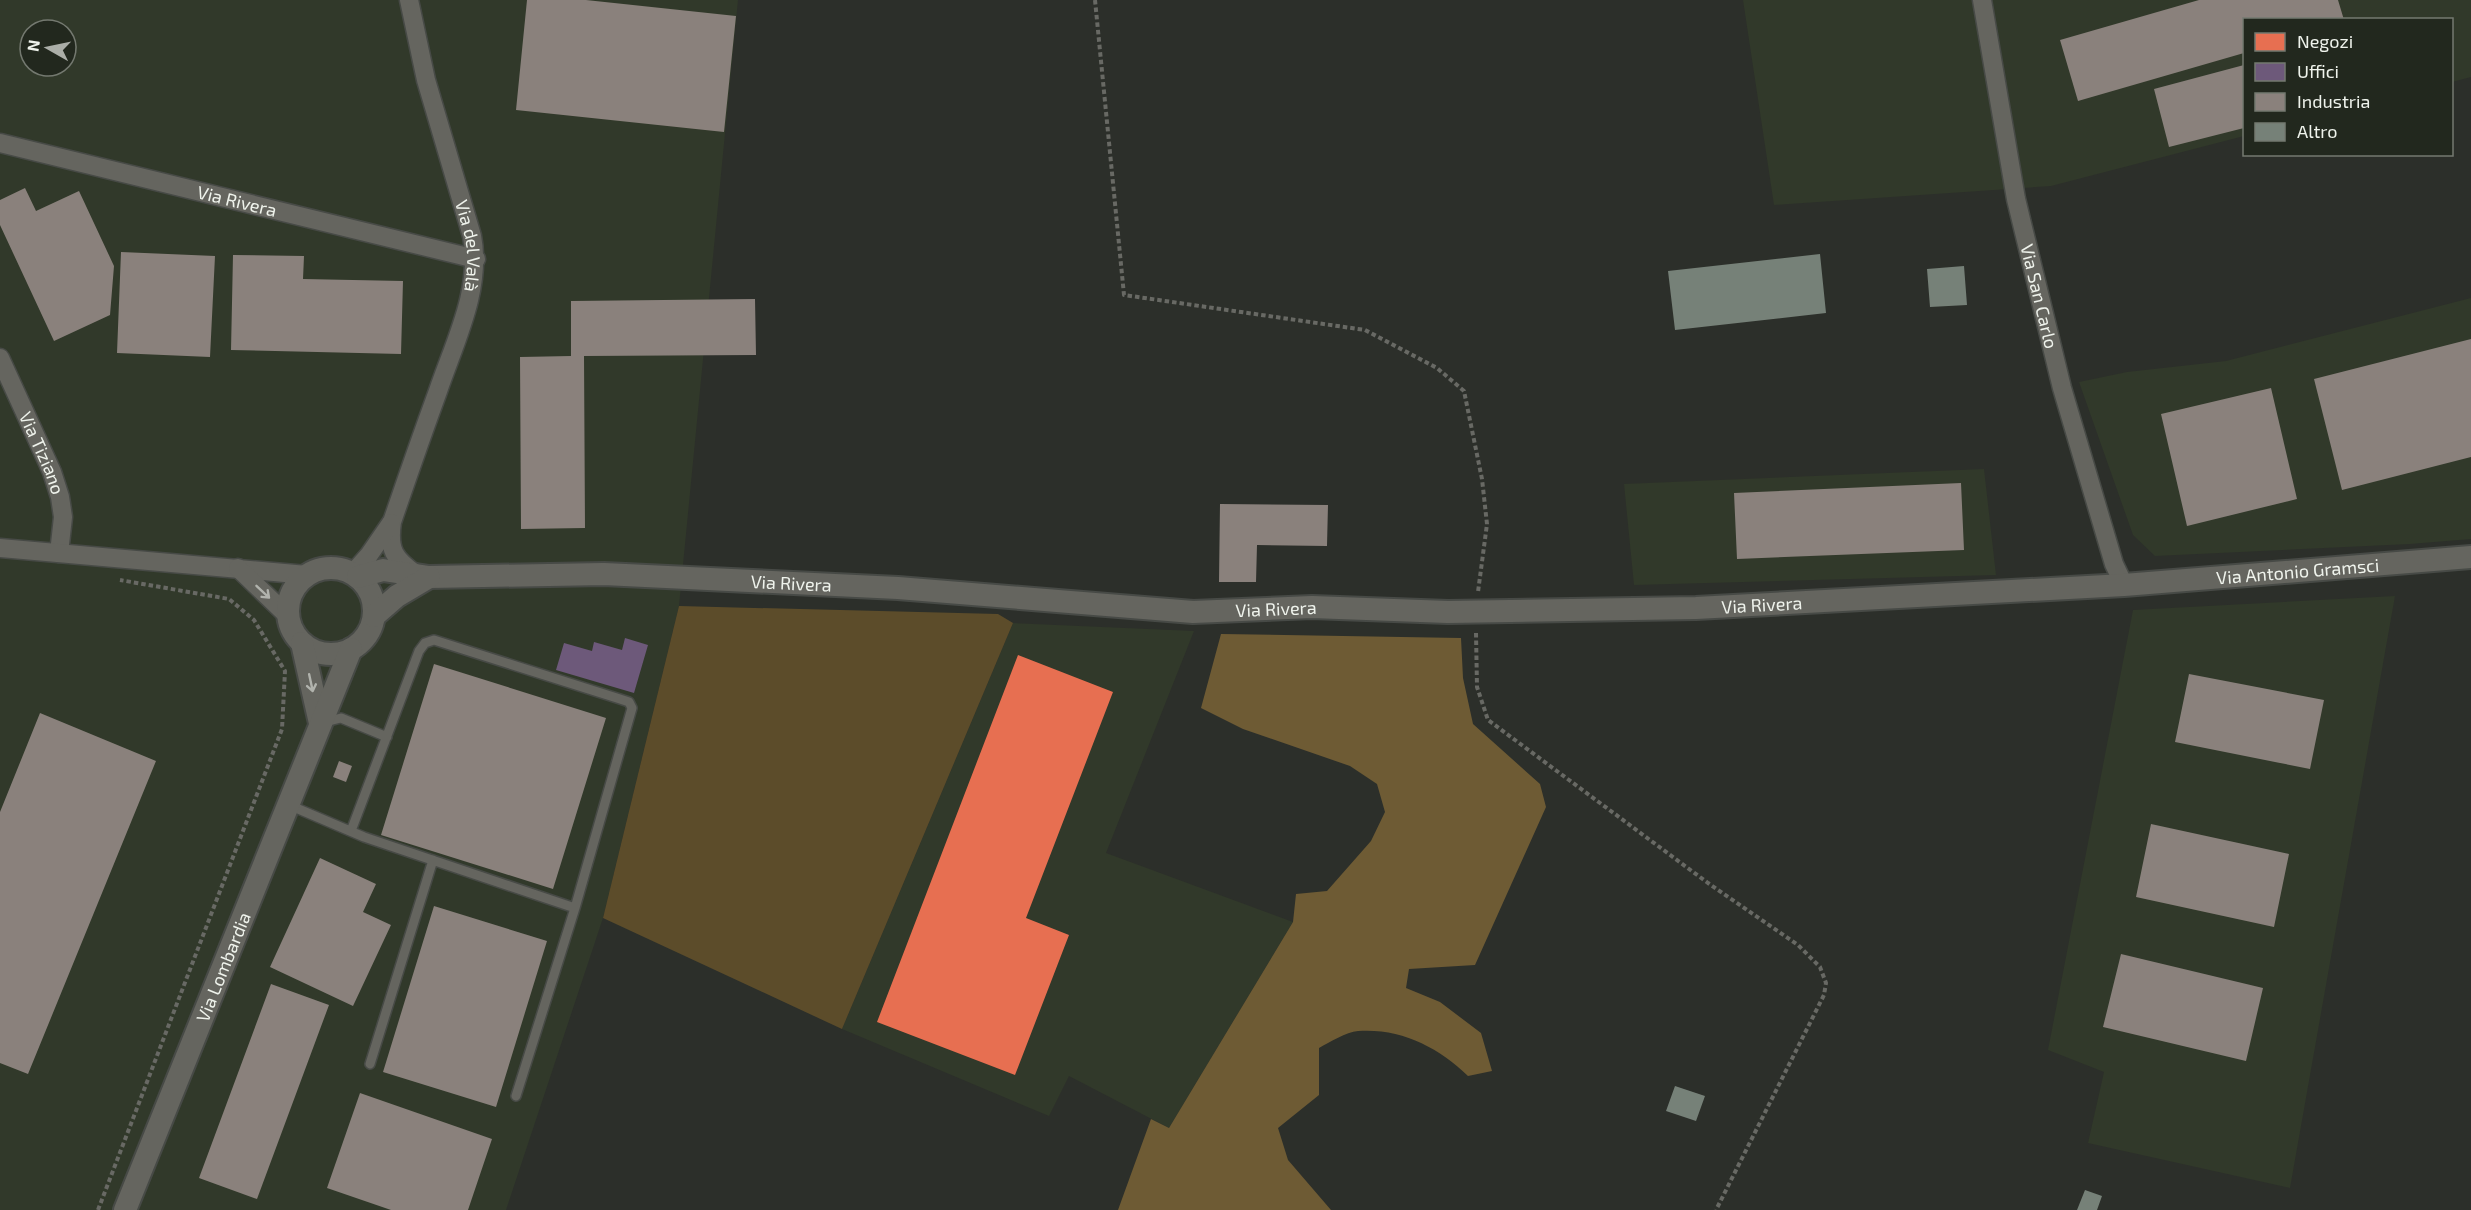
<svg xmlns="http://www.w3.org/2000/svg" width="2471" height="1210" font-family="'Exo 2',sans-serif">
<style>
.built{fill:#31392a;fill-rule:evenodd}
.green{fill:#5c4c2a}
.forest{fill:#6e5b34}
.shops{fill:#e76f51}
.offices{fill:#6d597a}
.industry{fill:#8a817c}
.building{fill:#768178}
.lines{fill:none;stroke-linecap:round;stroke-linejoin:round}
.service-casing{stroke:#474a46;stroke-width:12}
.minor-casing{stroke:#474a46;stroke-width:21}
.tertiary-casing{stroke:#474a46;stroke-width:26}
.path{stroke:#686964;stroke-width:4;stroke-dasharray:4.5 3;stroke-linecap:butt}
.service{stroke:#65655f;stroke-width:9}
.minor{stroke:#65655f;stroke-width:18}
.tertiary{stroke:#65655f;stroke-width:22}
.oneway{stroke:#b1b3ad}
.labels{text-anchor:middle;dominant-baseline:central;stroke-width:6;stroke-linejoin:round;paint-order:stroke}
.street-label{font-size:18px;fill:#eff3ec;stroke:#22281e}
</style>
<rect width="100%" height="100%" fill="#2c2f2a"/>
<path class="built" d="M0,0H738L679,606L603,918L506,1210H0ZM30,30H66V66H30Z
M1743,0H2471V77L2452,82V20H2244V136L2051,186L1774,205Z
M2471,298V539L2410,544L2155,556L2133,535L2079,382L2127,372L2226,361Z
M1984,469L1996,575L1634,585L1624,484Z
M2395,596L2290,1188L2088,1143L2104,1072L2048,1050L2133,610Z
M1013,623L1194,631L1106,853L1293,922L1169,1128L1069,1076L1049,1116L842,1029Z"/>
<path class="green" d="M679,606L998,614L1013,623L842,1029L603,918Z"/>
<path class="forest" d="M1221,634L1461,638L1463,678L1473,724L1540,784L1546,807L1475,965L1409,969L1406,988L1440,1002L1481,1033L1492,1071L1468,1076C1438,1047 1401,1028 1358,1031C1346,1032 1330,1042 1319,1048V1095L1278,1128L1288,1160L1331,1210H1118L1151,1119L1169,1128L1293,922L1296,894L1327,891L1371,841L1385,812L1377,784L1350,766L1243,729L1201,708Z"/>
<path class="shops" d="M1018,655L1113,692L1026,918L1069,935L1015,1075L877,1022Z"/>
<path class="offices" d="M625,638L648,645L634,693L556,670L564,643L592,651L594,642L622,650Z"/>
<path class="industry" d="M527,0H586L736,16L724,132L516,110Z
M2199,0H2338L2344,20H2244V53L2078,101L2060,40Z
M2244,65V128L2169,147L2154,89Z
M25,188L36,211L79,191L114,266L110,315L54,341L0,225V200Z
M121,252L215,256L210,357L117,353Z
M233,255L304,256L303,279L403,281L401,354L231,350Z
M755,299L756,355L584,356L585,528L521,529L520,357L571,356V301Z
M2471,339V457L2342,490L2314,379Z
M2271,388L2297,499L2187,526L2161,414Z
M1961,483L1964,550L1737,559L1734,493Z
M1220,504L1328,505L1327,546L1257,545L1256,582H1219Z
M434,664L606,718L553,889L381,835Z
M2189,674L2324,700L2310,769L2175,742Z
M40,713L156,761L28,1074L0,1063V812Z
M339,761L352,766L346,782L333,777Z
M2151,824L2289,854L2274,927L2136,897Z
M320,858L376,884L363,912L391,925L353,1006L270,967Z
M434,906L547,941L496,1107L383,1072Z
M2121,954L2263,988L2246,1061L2103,1027Z
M271,984L329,1005L257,1199L199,1178Z
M360,1093L492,1139L468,1210H391L327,1188Z"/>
<path class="building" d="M1820,254L1826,313L1675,330L1668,271Z
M1964,266L1967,305L1930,307L1927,269Z
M1675,1086L1705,1096L1696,1121L1666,1111Z
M2085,1190L2102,1196L2097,1210H2077Z"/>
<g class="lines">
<g class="service-casing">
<path id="service" d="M325,722L341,718L387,737
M289,805L364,837L575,908L516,1096
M351,831L419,651L425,643L434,640L620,699L629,702L632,708L575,908
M370,1064L433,860"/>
</g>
<g class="minor-casing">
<g id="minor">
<path id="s1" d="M409,0L426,80L472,236C482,289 455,341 438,391C422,435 407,478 392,522C388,550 394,559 417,575"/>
<path id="s2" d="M1982,0L2016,199L2062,388L2114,564L2124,585"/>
<path id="s3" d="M0,143L476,259"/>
<path id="s4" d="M0,358L52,472L60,497L63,517L59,553"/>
<path d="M0,548L307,575"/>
<path d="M238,568L288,616"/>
<path d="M353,573L369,555L391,523"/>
</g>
</g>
<g class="tertiary-casing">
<g id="tertiary">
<circle cx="331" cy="611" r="43"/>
<path id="s5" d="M358,577L383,570L429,577L604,574L898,588L1193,612L1312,607L1448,612L1696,608L2124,585L2471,557"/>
<path d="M374,616L397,596L429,577"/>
<path d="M302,643L320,723"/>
<path id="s6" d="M125,1210L351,649"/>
</g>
</g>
<path class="path" d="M1095,0L1124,295L1365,330L1437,368L1464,391L1482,479L1487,524L1478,592
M1476,633L1477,687L1488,720L1708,883L1798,945L1820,967L1826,983L1824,995L1716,1210
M98,1210L282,729L285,671L254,620L229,599L120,580"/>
<use href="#service" class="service"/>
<use href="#minor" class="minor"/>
<use href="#tertiary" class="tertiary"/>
</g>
<defs><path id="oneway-shaft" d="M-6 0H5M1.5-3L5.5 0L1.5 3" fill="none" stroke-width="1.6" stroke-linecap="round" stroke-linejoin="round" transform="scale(1.5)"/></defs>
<g class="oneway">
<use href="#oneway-shaft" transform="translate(263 592) rotate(43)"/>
<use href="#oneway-shaft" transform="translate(311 683) rotate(78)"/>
</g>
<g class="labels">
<g class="street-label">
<text stroke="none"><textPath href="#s3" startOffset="244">Via Rivera</textPath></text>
<text stroke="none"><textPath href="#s1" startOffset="254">Via del Valà</textPath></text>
<text stroke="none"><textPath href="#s2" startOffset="302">Via San Carlo</textPath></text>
<text stroke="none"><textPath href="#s4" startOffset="104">Via Tiziano</textPath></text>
<text stroke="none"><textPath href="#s5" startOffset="1944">Via Antonio Gramsci</textPath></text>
<text stroke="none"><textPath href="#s5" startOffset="435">Via Rivera</textPath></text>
<text stroke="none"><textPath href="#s5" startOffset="1407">Via Rivera</textPath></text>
<text stroke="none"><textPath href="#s5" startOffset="921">Via Rivera</textPath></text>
<text stroke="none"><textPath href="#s6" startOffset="262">Via Lombardia</textPath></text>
</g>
</g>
<rect x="2243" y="18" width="210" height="138" fill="#22281e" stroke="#747970" stroke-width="1.5"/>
<rect x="2255" y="33" width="30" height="18" fill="#e76f51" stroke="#747970" stroke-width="1.5"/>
<text x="2297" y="48" font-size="18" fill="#eff3ec">Negozi</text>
<rect x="2255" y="63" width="30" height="18" fill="#6d597a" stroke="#747970" stroke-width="1.5"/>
<text x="2297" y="78" font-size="18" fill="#eff3ec">Uffici</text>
<rect x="2255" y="93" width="30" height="18" fill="#8a817c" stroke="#747970" stroke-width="1.5"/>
<text x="2297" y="108" font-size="18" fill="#eff3ec">Industria</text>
<rect x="2255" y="123" width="30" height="18" fill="#768178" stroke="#747970" stroke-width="1.5"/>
<text x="2297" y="138" font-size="18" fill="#eff3ec">Altro</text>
<g transform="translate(48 48) rotate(279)"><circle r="28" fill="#22281e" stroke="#747970" stroke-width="1.5"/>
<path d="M0-4.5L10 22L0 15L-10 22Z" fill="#abaea8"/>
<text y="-9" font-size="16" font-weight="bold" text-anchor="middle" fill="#eff3ec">N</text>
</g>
</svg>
